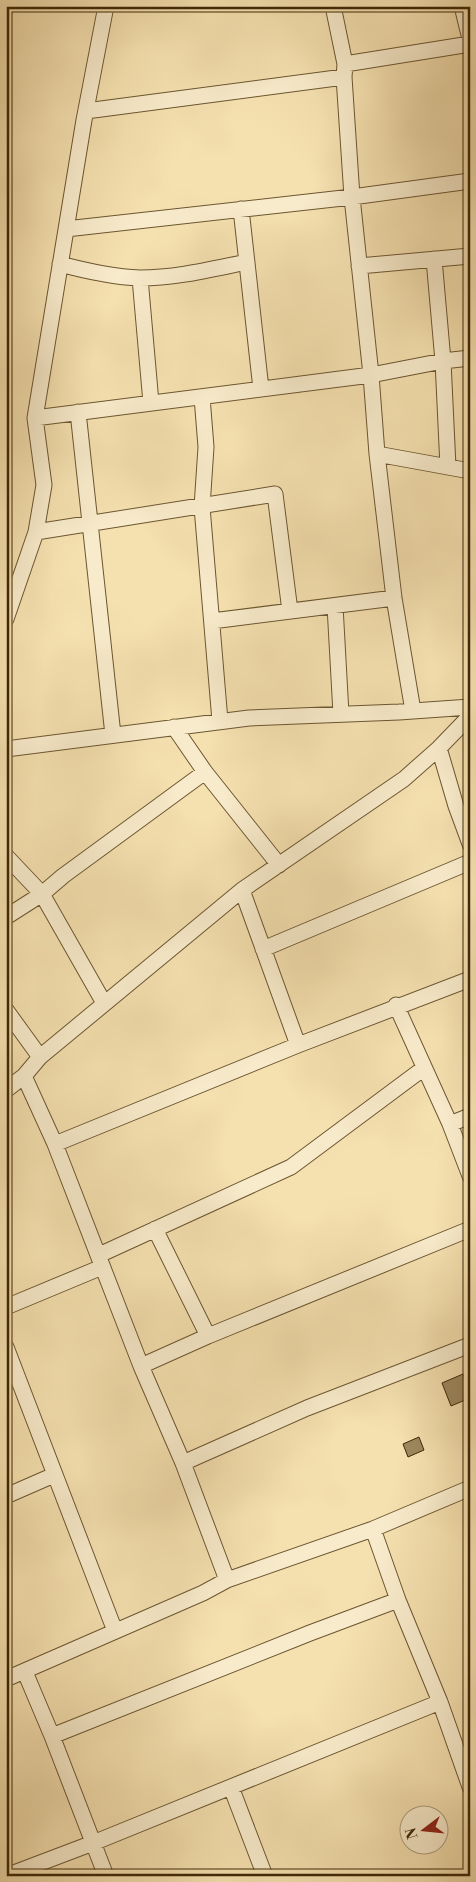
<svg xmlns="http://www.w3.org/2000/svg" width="476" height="1882" font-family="'Libre Bodoni',serif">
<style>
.building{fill:#9d885e;stroke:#3e2807}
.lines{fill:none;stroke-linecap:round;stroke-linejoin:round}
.minor-casing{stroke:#6c5631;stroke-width:17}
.minor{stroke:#f8ebcb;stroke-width:15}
</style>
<rect width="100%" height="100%" fill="#f5e0af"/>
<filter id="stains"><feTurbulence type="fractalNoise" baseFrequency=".004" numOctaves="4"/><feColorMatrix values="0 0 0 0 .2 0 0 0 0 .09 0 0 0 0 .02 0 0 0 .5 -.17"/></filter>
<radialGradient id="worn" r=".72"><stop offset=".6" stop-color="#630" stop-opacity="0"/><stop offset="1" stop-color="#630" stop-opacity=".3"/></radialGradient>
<path class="building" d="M463,1374L470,1391V1398L451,1406L442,1383Z
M419,1437L424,1450L408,1457L403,1444Z"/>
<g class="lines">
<g class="minor-casing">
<path id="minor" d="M333,6L345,64L344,77L352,197L371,375L377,454L394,598L413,711
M462,6L470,39
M345,64L470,44
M86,111L344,77
M241,209L261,389
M66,229L352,197L470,181
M434,259L443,361L448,467
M60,264C86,271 113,277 140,278C176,278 212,269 247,262
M359,266L470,256
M140,278L151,403
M202,397L206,447L202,507L220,721
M78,412L113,735
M35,418L371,375L443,361L470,358
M377,454L470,471
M36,532L275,494L290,611
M335,606L341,714
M6,619L36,532L44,485L35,418L84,120L106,6
M212,621L394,598
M174,727L205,772L279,865
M439,748L456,806L470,844
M6,749L249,718L399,712L470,707
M6,856L42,894L104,1003
M242,890L298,1045
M6,917L42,894L63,876L205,772
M263,949L470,862
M396,1005L450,1124L470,1176
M6,1010L40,1057
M24,1076L55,1144L141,1366L183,1463L227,1580
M6,1090L24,1076L40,1057L242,890L404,779L439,748L470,716
M450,1124L470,1116
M55,1144L298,1045L470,979
M155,1229L208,1336
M99,1255L291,1167L424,1068
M6,1307L102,1267
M6,1347L115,1631
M141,1366L208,1336L470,1229
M183,1463L307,1408L470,1345
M6,1496L54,1475
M373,1529L398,1600L440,1702L470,1787
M25,1672L52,1736L106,1876
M6,1679L203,1593L227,1580L373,1529L470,1488
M52,1736L310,1633L398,1600
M231,1787L265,1876
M6,1876L93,1843L440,1702"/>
</g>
<use href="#minor" class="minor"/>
</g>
<rect width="476" height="1882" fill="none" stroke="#f5e0af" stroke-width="25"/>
<rect x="8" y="8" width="461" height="1867" fill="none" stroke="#3e2807" stroke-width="2.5"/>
<rect x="12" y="12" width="451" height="1857" fill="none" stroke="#3e2807"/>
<g transform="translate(424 1830) rotate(254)"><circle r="24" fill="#f8ebcb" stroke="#ae9d7d"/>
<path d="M0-4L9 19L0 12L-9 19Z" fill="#8f2418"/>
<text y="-8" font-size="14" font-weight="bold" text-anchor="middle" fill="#3e2807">N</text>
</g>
<rect width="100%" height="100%" filter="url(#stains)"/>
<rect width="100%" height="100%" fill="url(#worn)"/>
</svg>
